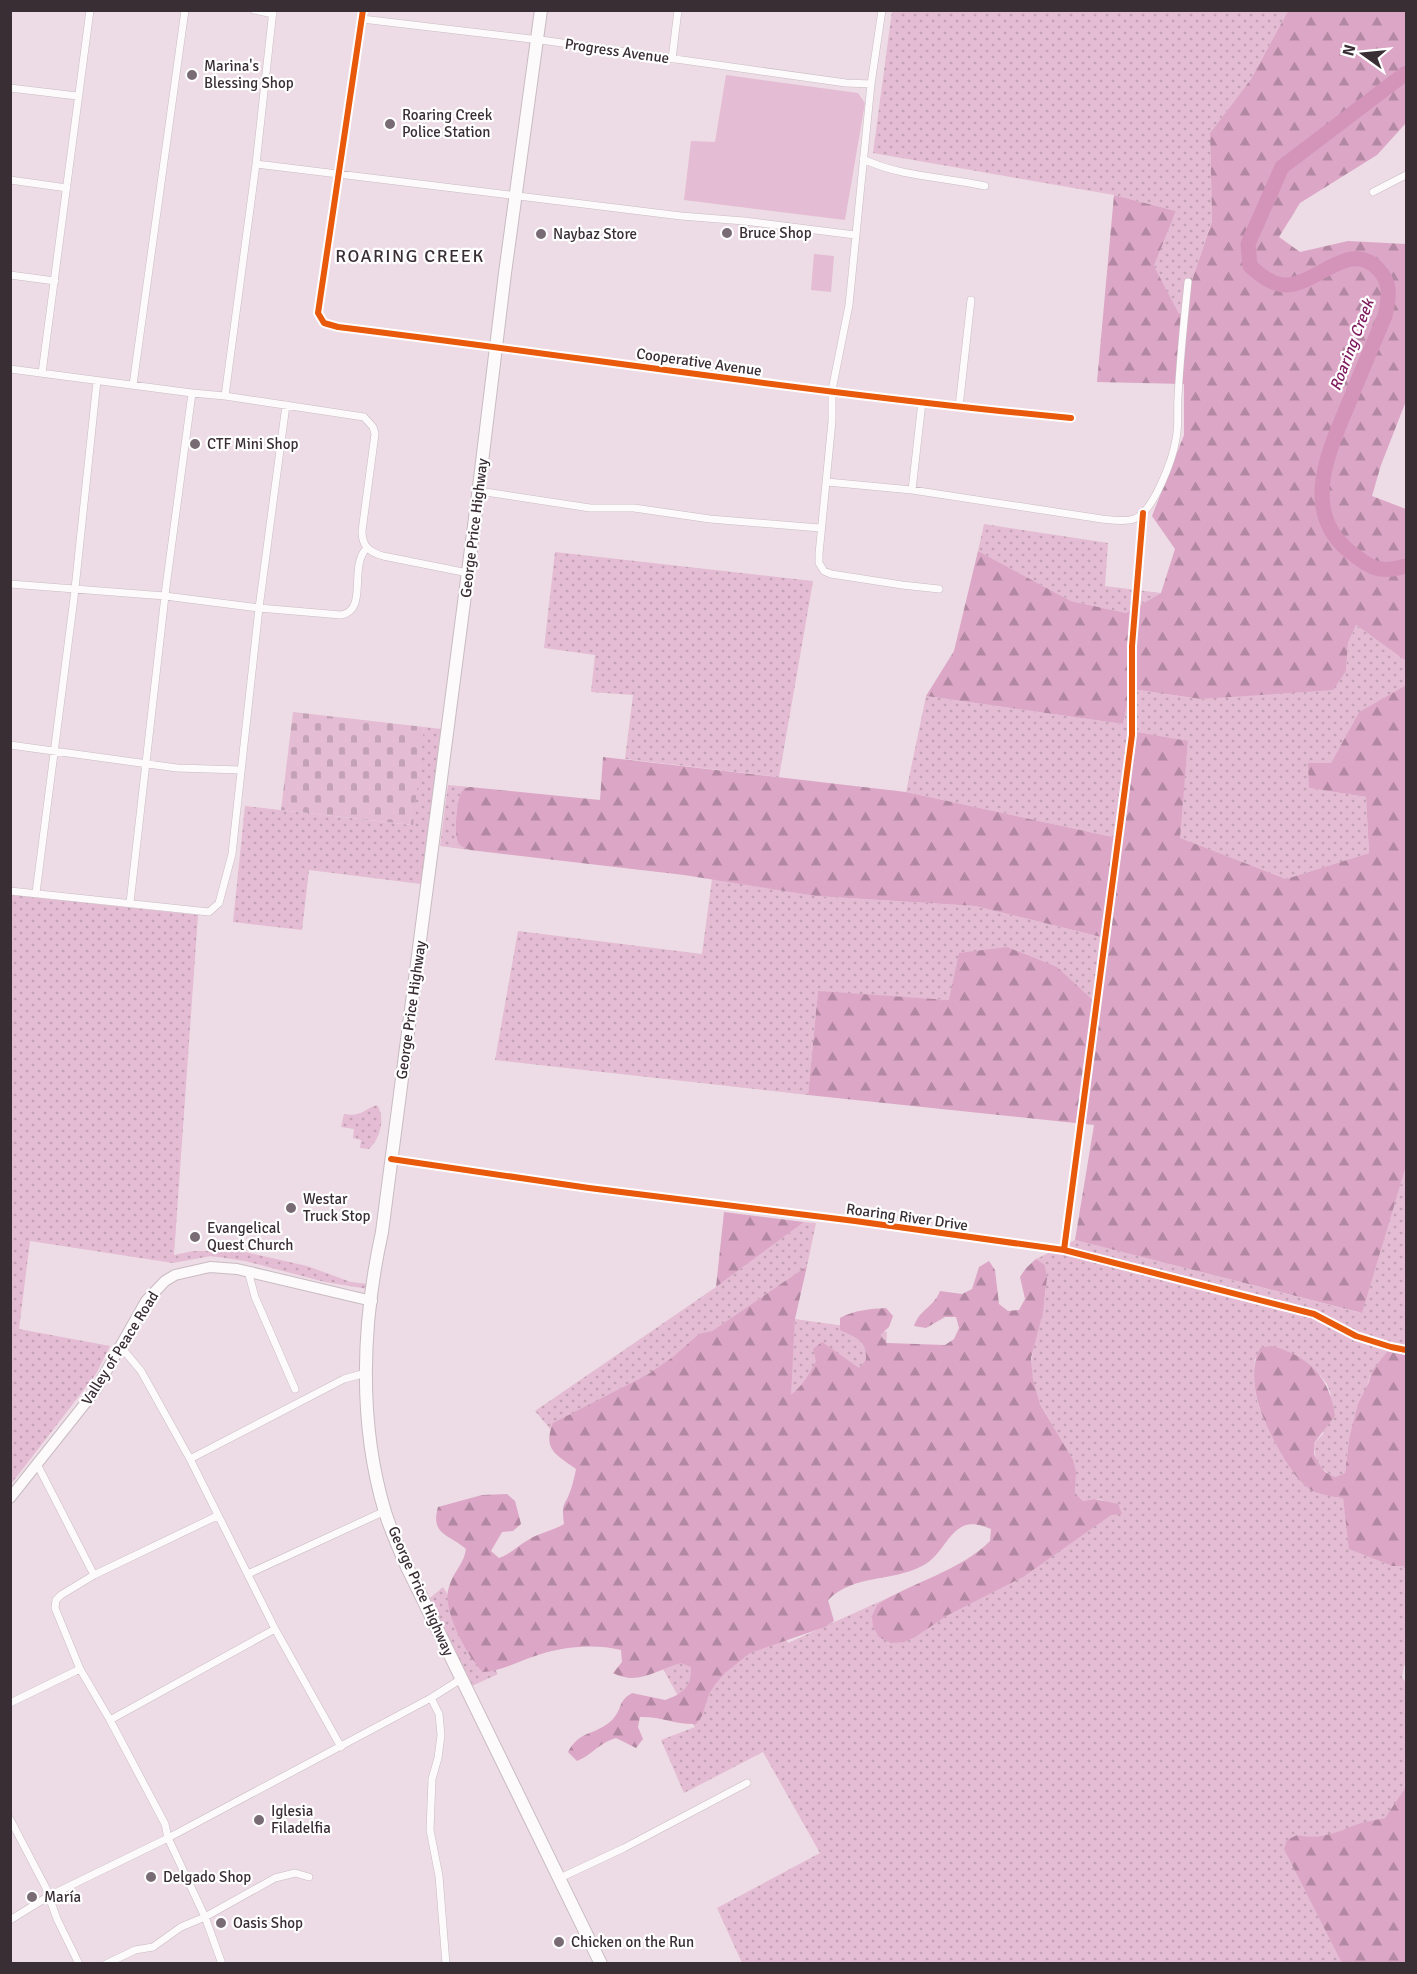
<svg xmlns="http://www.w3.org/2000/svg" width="1417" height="1974" font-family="Signika,sans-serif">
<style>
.grass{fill:url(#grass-dots)}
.forest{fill:url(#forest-firs)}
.cemetery{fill:url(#cemetery-stones)}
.garden{fill:#e4bcd3}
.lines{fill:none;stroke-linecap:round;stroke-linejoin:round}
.river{stroke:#d494ba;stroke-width:15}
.street-casing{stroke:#c9bbc2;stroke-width:8}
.secondary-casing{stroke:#c9bbc2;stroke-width:12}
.highway-casing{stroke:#c9bbc2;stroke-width:14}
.street{stroke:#fcfafb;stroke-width:7}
.secondary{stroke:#fcfafb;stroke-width:10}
.highway{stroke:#fcfafb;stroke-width:12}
.cycleway-casing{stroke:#fff;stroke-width:10}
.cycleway{stroke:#e8590c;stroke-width:6}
.poi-dot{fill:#796b73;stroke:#fff;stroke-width:2}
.labels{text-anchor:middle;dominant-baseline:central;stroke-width:4.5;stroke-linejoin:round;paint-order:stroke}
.street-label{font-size:15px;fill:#3a2e35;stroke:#fff}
.poi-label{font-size:15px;fill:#3a2e35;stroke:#fff;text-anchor:start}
.water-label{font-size:16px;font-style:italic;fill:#7f1a5f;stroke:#fff}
.quarter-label{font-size:18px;letter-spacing:1.5px;fill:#3a2e35;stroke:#fff}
</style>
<defs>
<pattern id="grass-dots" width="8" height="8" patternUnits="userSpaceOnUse" patternTransform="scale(1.5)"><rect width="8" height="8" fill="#e4bcd3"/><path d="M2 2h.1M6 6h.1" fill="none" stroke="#c4a2b6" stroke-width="1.8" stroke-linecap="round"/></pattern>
<pattern id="forest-firs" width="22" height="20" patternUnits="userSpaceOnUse" patternTransform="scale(1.5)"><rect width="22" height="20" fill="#dca6c6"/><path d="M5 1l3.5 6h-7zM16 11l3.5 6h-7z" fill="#b388a2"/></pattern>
<pattern id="cemetery-stones" width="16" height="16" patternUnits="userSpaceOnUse" patternTransform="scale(1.5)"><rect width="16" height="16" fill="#e4bcd3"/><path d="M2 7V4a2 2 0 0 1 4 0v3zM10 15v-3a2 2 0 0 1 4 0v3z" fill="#c4a2b6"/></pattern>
</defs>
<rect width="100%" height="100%" fill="#eddce5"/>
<path class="grass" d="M892,11H1288L1251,79L1210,133L1212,220L1180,317L1154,266L1176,211L1114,195L873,153Z
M984,524L1108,543L1105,586L1161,593L1126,613L1071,601L978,551Z
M555,552L813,581L779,777L625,759L633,695L591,692L595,655L544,648Z
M1356,625L1406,661V685L1359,712L1331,763H1309V788L1366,797L1369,853L1286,879L1179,838L1188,741L1136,733L1122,839L906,792L926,696L1123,724L1131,689L1201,699L1261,694L1346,671L1348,643Z
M424,727L441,729L421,884L309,870L302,930L233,922L245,806L412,825Z
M448,785L470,787C466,788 464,788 462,791C456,799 454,834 458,843C461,847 465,848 470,850L440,846Z
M712,879L817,896L975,906L1105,938L1096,1004L949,1000L818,992L808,1095L495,1060L518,931L702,954Z
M11,895L198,915L174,1255L193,1251H241L307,1266L351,1282L368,1284V1289L325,1282L245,1261L211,1256L173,1263L30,1241L19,1329L110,1346L96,1374L11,1484Z
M377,1105C386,1118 380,1139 369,1149L360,1148L361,1140L353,1138L354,1129L341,1127L344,1114C362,1117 362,1110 377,1105Z
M1406,1166V1361L1372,1371L1349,1439L1345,1473L1335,1477C1320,1470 1314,1460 1314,1443L1323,1434L1331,1394L1327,1384L1320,1375L1255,1359C1254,1372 1254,1384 1256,1396C1262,1421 1290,1478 1312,1490C1321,1495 1333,1497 1343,1498L1350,1549L1392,1566H1403L1406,1570V1663L1404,1666L1402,1677L1406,1683V1787L1392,1809L1385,1818L1330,1835L1307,1838L1297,1835L1342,1963H742L717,1908L820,1853L763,1752L684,1793L661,1740L695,1727L656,1656L771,1608L788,1643L1104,1500L1094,1499L1083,1501L1075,1493C1078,1465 1061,1441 1048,1417C1044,1409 1038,1402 1035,1392C1033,1382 1030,1366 1032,1356C1036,1325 1051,1297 1045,1265L1036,1259L1075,1240L1361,1313Z
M804,1222L816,1223L807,1266L557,1437L535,1411L716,1287Z
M795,1319L887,1332L883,1383L788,1426Z
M443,1587L498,1674L472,1686L430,1598Z"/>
<path class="forest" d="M1288,11H1406V123L1377,155L1300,203L1279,237L1300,252L1348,241L1406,244V401L1381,465L1372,496L1406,509V661L1356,625L1348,643L1346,671L1333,690L1201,699L1131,689L1123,724L926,696L954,651L978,551L1071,601L1126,613L1161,593L1175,549L1152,516L1184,435V384L1097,382L1114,195L1176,211L1154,266L1180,316L1212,221L1210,133L1251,79Z
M1406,685V1166L1362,1313L1075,1240L1094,1125L808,1095L818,991L949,1000L959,953L1007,947L1057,967L1096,1003L1105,938L975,906L816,896L684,875L470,850C465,848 461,847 458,843C454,834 456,799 462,791C464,788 466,788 470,787L600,800L603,757L906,792L1122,839L1136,732L1188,741L1180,838L1286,879L1369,853L1366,797L1309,788L1308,763H1331L1359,712Z
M724,1212L804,1222L716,1287Z
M1036,1259L1045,1265L1047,1278L1043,1312L1031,1358L1033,1380L1040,1404L1073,1460L1076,1471L1075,1493L1083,1501L1094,1499L1118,1504L1122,1514L1111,1515L1023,1577L948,1615L915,1637L904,1642L891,1643L879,1637L873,1627L872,1616L877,1605C910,1583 962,1570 990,1541L991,1529C950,1510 950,1552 922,1566C892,1582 854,1574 828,1600L834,1621L825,1627L750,1653L725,1673L716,1683L709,1694L702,1716L696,1724C677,1725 659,1716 640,1717L638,1727L643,1739L636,1748L616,1738C600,1742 592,1755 577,1761L568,1752C579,1730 598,1735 613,1719C623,1708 617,1702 632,1693L665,1700C682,1694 692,1687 691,1667L681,1663C656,1670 638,1686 613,1673L622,1662L621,1650C592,1643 560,1647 532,1657C515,1663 501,1671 483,1672C467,1657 441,1608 449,1587C453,1572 464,1564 466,1549C449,1534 430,1535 438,1507L482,1495L507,1494L515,1501L521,1524L513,1531L502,1532L491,1551L499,1558C511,1554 517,1546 528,1540C539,1533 552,1531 564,1524C561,1502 565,1507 571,1489C573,1483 575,1475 576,1469C557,1455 542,1450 553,1423L647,1375L673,1357L699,1334L712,1331L807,1266L795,1319L791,1395C802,1386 810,1374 816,1361L813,1349L822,1342L859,1368L866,1360C867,1339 856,1338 840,1330V1318C855,1310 869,1309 886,1308L893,1316L889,1327L880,1335L887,1343L945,1345L954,1339L959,1328L956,1317H945L926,1328L914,1326C920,1309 934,1307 940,1291L962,1294L972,1289L979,1267L989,1261L995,1270L999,1304L1008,1311L1019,1310L1025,1299L1020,1277L1026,1268Z
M1272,1346C1309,1356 1330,1378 1335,1416L1314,1443V1454L1319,1464L1325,1472L1335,1477L1345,1473L1349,1439L1358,1404L1369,1382L1372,1371L1391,1347L1406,1350V1570L1403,1566H1392L1349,1549L1343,1498C1332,1497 1321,1495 1311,1490C1290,1478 1260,1418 1256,1394C1253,1378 1253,1363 1260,1348Z
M1406,1787V1963H1342L1284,1849L1287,1840L1297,1835C1321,1841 1339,1831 1361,1823C1369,1821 1377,1820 1385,1818Z"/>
<path class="cemetery" d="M293,712L424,727L413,825L281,810Z"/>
<path class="garden" d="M726,75L858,93L865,103L845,220L684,200L691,141L715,142Z
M814,254L834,256L831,292L811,290Z"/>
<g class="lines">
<path class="river" d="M1406,73L1282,167L1248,244L1250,266C1260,275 1272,285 1286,285C1318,284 1350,239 1378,269C1392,283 1389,298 1385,316C1373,344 1361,372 1350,400C1330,448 1299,510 1349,551C1370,568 1379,574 1406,566"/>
<g class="street-casing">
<path id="street" d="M254,10L273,14
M363,10L318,313L324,323L338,327C582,357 826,395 1071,418
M882,10L871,84L849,305L832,390V421L819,554V563L824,571L831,574L902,585L939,589
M362,19L548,41L846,83L871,84
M672,59L678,10
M10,88L77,96
M863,159C901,177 944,177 985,186
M256,164L681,216L744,221L855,235
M10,180L67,188
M1373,192L1406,175
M10,275L55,281
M10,369L192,393L225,396L364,417L373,427L375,434L362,531C362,546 369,552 383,556L468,573
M42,373L90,10
M133,385L185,10
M225,396L256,164L273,10
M959,407L971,300
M827,482L912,490L1102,519C1112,520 1125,522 1134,519C1154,512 1173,458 1176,439C1179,425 1177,411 1178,397C1180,359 1184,320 1188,282
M912,490L922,402
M479,491L590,508H634L710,519L820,528
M10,584L165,596L259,608L341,615C369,610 348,566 367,548
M10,745L177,768L241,770
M10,891L209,912L219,903L232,854L259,608L286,405
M36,893L74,598L97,381
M130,903L166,587L192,393
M391,1159L589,1188L855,1221L1064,1250L1314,1314L1356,1336L1391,1347L1406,1350
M1064,1250L1132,735V646L1143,513
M248,1271L255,1297L295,1389
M121,1347L141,1371L190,1459L275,1629L341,1747
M190,1459L344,1379L366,1373
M37,1464L94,1575
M217,1516L94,1575L61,1595L56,1600L55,1608L80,1669L110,1720L165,1824L168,1838L205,1917L222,1964
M248,1574L385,1511
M431,1698L439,1714L441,1735L438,1758L432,1779L430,1830L439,1876L446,1964
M10,1703L80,1669
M110,1720L275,1629
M10,1819L46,1888L57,1919L79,1964
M560,1878L624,1848L747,1783
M10,1920L49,1896L168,1838L431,1698L461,1679
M106,1964L135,1950L153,1947L181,1927L205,1917L275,1878L295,1873L309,1877"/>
</g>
<g class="secondary-casing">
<path id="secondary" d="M10,1498L95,1391L146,1301L165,1281L175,1275L210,1267L237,1269L372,1301"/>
</g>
<g class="highway-casing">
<path id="highway" d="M541,10L505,273L478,495L382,1232C362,1323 358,1422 385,1512C391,1531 399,1549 407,1567L601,1964"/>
</g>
<use href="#street" class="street"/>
<use href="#secondary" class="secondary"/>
<use href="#highway" class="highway"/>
<g class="cycleway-casing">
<path id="cycleway" d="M363,10L318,313L324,323L338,327C582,357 826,395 1071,418
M391,1159L589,1188L855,1221L1064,1250L1314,1314L1356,1336L1391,1347L1406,1350
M1064,1250L1132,735V646L1143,513"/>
</g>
<use href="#cycleway" class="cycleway"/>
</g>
<g class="poi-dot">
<circle cx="192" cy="75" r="6"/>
<circle cx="390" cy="124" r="6"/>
<circle cx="727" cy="233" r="6"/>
<circle cx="541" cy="234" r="6"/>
<circle cx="195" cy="444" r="6"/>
<circle cx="291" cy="1208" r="6"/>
<circle cx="195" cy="1237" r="6"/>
<circle cx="259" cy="1820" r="6"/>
<circle cx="151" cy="1877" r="6"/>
<circle cx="32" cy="1897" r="6"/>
<circle cx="221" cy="1923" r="6"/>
<circle cx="559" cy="1942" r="6"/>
</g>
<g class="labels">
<g class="street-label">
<text transform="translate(617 51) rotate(8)">Progress Avenue</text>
<text transform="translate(699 362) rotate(8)">Cooperative Avenue</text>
<text transform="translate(474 528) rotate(-83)">George Price Highway</text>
<text transform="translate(411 1010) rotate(-82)">George Price Highway</text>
<text transform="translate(907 1217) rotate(8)">Roaring River Drive</text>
<text transform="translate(120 1348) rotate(-58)">Valley of Peace Road</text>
<text transform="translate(421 1591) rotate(66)">George Price Highway</text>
</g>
<g class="poi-label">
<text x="204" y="66">Marina's<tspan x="204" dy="17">Blessing Shop</tspan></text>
<text x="402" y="115">Roaring Creek<tspan x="402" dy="17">Police Station</tspan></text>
<text x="739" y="233">Bruce Shop</text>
<text x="553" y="234">Naybaz Store</text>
<text x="207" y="444">CTF Mini Shop</text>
<text x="303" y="1199">Westar<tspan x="303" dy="17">Truck Stop</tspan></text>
<text x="207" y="1228">Evangelical<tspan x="207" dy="17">Quest Church</tspan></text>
<text x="271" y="1811">Iglesia<tspan x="271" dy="17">Filadelfia</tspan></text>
<text x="163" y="1877">Delgado Shop</text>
<text x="44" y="1897">María</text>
<text x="233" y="1923">Oasis Shop</text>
<text x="571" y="1942">Chicken on the Run</text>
</g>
<g class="water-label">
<text transform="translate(1352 345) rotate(-69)">Roaring Creek</text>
</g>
<g class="quarter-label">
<text x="410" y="256">ROARING CREEK</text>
</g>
</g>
<rect width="1417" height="1974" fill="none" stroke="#3a2e35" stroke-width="24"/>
<g transform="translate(1363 54) rotate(285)" stroke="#ffffff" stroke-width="4.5" paint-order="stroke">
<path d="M0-4.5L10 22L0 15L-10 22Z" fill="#3a2e35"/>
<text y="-9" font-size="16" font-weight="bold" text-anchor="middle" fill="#3a2e35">N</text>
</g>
</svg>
